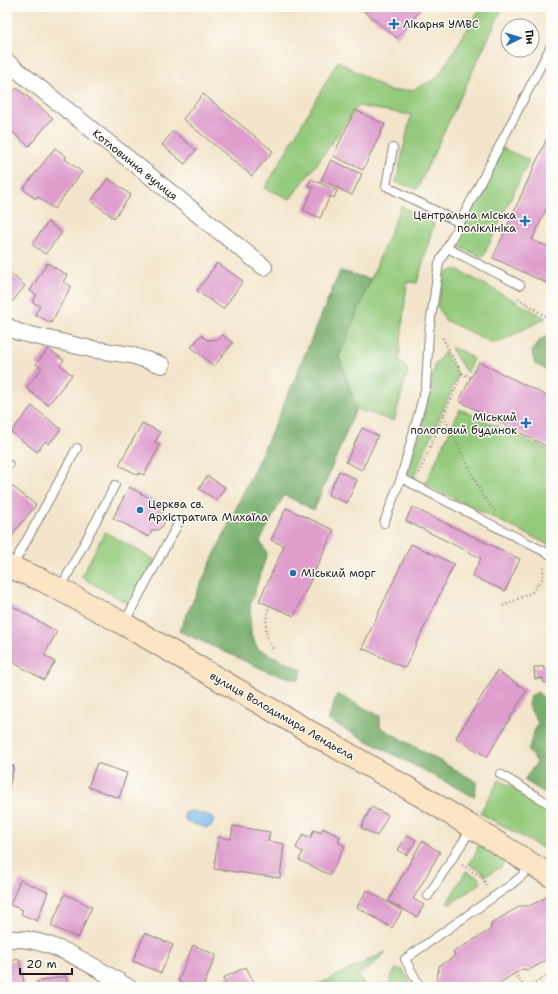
<svg xmlns="http://www.w3.org/2000/svg" width="558" height="994" font-family="'Shantell Sans',sans-serif">
<style>
.green{fill:#94ca7c;stroke:#58734c}
.forest{fill:#77ae6c;stroke:#4a6544}
.water{fill:#7dbcf1;stroke:#4c6c86}
.building{fill:#de9dcd}
.lines{fill:none;stroke-linecap:round;stroke-linejoin:round}
.lane-casing{stroke:#888074;stroke-width:10}
.street-casing{stroke:#888074;stroke-width:18}
.secondary-casing{stroke:#888074;stroke-width:24}
.path{stroke:#888074;stroke-width:2.5;stroke-dasharray:1 3;stroke-linecap:butt}
.lane{stroke:#fff;stroke-width:8}
.street{stroke:#fff;stroke-width:16}
.secondary{stroke:#fce5c4;stroke-width:22}
.poi-dot{fill:#1f6fb2;stroke:#fdfcf7;stroke-width:1.5}
.labels{text-anchor:middle;dominant-baseline:central;stroke-width:3;stroke-linejoin:round;paint-order:stroke}
.poi-label{font-size:11px;fill:#1c1c1c;stroke:#fdfcf7;text-anchor:start}
.street-label{font-size:11px;fill:#1c1c1c;stroke:#fdfcf7}
</style>
<rect width="100%" height="100%" fill="#fdfcf7"/>
<filter id="ink" filterUnits="userSpaceOnUse"><feTurbulence type="fractalNoise" baseFrequency=".025" numOctaves="2"/><feDisplacementMap in="SourceGraphic" scale="8" xChannelSelector="R" yChannelSelector="G"/><feConvolveMatrix kernelMatrix="1 2 1 2 8 2 1 2 1" color-interpolation-filters="sRGB"/></filter>
<filter id="wash" filterUnits="userSpaceOnUse"><feTurbulence type="fractalNoise" baseFrequency=".012" numOctaves="4" result="noise"/><feDisplacementMap in="SourceGraphic" scale="16" xChannelSelector="R" yChannelSelector="G"/><feGaussianBlur stdDeviation="0.9" result="paint"/><feColorMatrix in="noise" values="0 0 0 0 0 0 0 0 0 0 0 0 0 0 0 0 0 1.4 0 .05"/><feComposite in="paint" operator="in"/></filter>
<g filter="url(#wash)">
<rect width="100%" height="100%" fill="#f3e5cb"/>
<path class="green" d="M481,7H503L417,189L396,182L411,115L358,106L319,161L290,199L265,188L338,61L390,91L412,90L437,78Z
M502,148L529,160L483,257L453,245Z
M401,206L434,224L417,283L407,282L399,359L408,371L394,421L356,409L339,356Z
M456,269L546,318L501,341L491,342L445,320L437,305L445,273Z
M451,348L462,351L473,359L467,373L464,369Z
M445,352L458,375L413,479L407,477L429,396L435,364Z
M460,409L551,451V546L425,484Z
M105,532L155,560L131,605L81,577Z
M499,780L551,809V853L480,813Z
M478,845L506,860L501,867L485,876L483,872L469,864L477,851Z
M466,871L478,877L481,883L449,905L447,903Z
M386,952L371,967L358,974L365,987H313Z
M396,969L403,970L412,987H390V978Z"/>
<path class="forest" d="M340,271L371,279L339,356L356,409L314,510L284,495L260,541L267,553L250,606L251,635L258,649L302,670L299,680L269,672L179,631L278,418Z
M551,335V372L535,364L532,352L541,339Z
M538,692L546,701L551,702V797L524,780L537,762L528,751L532,737L538,723L528,705L530,696Z
M337,694L380,716V727L477,782L474,797L328,720Z"/>
<path class="water" d="M191,811L211,816L214,821L211,826L207,828L187,822L184,817L185,813Z"/>
<g id="blocks">
<path class="building" d="M359,7H418L421,9L397,38Z
M17,88L53,118L29,146L7,128V100Z
M203,94L273,151L252,176L183,119Z
M355,110L385,124L363,170L333,156Z
M551,129V201H550L532,240L551,248V285L493,258Z
M173,131L196,150L185,164L162,145Z
M55,148L67,157L65,159L82,172L54,209L37,196L36,199L23,189Z
M331,160L362,174L352,195L321,180Z
M108,178L131,195L114,218L91,201Z
M311,179L337,191L334,198L330,196L320,218L303,210L313,188L308,186Z
M48,222L62,233L45,254L32,244Z
M47,263L67,275L63,282L71,286L51,323L35,314L40,306L32,302L37,295L30,291Z
M217,263L243,281L223,309L197,291Z
M7,270L25,286L7,308Z
M201,335L207,340L219,339L223,335L233,343L214,366L191,347Z
M48,349L64,360L60,365L72,375L48,405L26,388L42,368L36,364Z
M479,362L551,398V446L544,445L459,401Z
M32,406L61,429L49,444L45,441L37,452L11,432Z
M142,423L160,432L155,442L160,445L144,475L139,473L138,475L119,465Z
M362,428L378,436L362,470L346,462Z
M339,471L357,480L347,503L328,495Z
M207,476L225,487L217,500L199,489Z
M7,482L36,505L7,541Z
M129,487L165,506L162,513L164,518V523L162,527L157,530H152L149,537L113,518Z
M412,507L520,559L505,591L472,576L481,558L406,521Z
M286,508L334,530L294,616L259,601L284,546L271,540Z
M411,544L454,564L405,668L362,648Z
M7,603L57,632L44,655L55,662L44,680L7,659Z
M534,667H544V670H551V682L544,683L543,678L535,679Z
M497,671L527,690L487,757L456,738Z
M97,763L127,773L119,798L88,787Z
M7,764L14,766L8,792L7,791Z
M371,807L388,815L377,836L361,828Z
M233,826L270,832L268,841L284,844L280,878L214,869L218,837L231,839Z
M323,828L340,837L338,842L345,846L330,875L299,860L303,852L296,848L303,834L310,838L314,830L321,833Z
M407,835L416,840L407,855L398,850Z
M422,841L440,852L413,899L424,905L417,917L388,901Z
M20,880L48,892L37,921L21,914L23,910L10,905Z
M367,890L402,911L392,928L357,907Z
M65,894L92,907L78,938L51,926Z
M547,897L551,899V958L529,970L522,969L493,987H437L436,985L439,966L455,956L453,952L490,930L492,923L520,906H529Z
M145,933L173,945L161,973L133,961Z
M193,945L216,955L203,987H192L178,981Z
M19,959L25,987H7V962Z
M246,967L256,987H226V985L223,978Z
M66,976L68,987H37L36,982Z"/>
</g>
</g>
<g filter="url(#ink)">
<use href="#blocks" fill-opacity="0" stroke="#888074" stroke-width="1"/>
<g class="lines">
<g class="lane-casing">
<path id="lane" d="M393,148L386,186L460,223
M447,248L520,285
M7,464L9,465
M401,478L551,555
M384,523L401,478L426,386L429,332L439,263L551,46
M12,567L77,448
M60,589L115,485
M124,623L179,522
M500,774L551,805
M428,896L472,828
M420,987L405,959L512,884L525,873L530,863"/>
</g>
<g class="street-casing">
<path id="street" d="M7,62L264,267
M7,326L18,332L91,349L131,355L162,365
M7,939C49,935 94,967 128,987"/>
</g>
<g class="secondary-casing">
<path id="secondary" d="M7,566L42,580L124,624L303,728L425,798L551,876"/>
</g>
<path class="path" d="M518,298L551,320
M462,373L471,378
M444,416L482,495L496,512
M419,473L462,373L442,337
M269,605C266,619 262,640 275,650
M503,606L532,592L543,578L544,564
M462,865L481,876L487,886
M515,973L524,987
M528,987L551,973"/>
<use href="#lane" class="lane"/>
<use href="#street" class="street"/>
<use href="#secondary" class="secondary"/>
</g>
</g>
<g class="poi-dot">
<path d="M392 18h4v4h4v4h-4v4h-4v-4h-4v-4h4z"/>
<path d="M523 215h4v4h4v4h-4v4h-4v-4h-4v-4h4z"/>
<path d="M524 417h4v4h4v4h-4v4h-4v-4h-4v-4h4z"/>
<circle cx="140" cy="510" r="4"/>
<circle cx="293" cy="573" r="4"/>
</g>
<g class="labels">
<g class="poi-label">
<text x="403" y="24">Лікарня УМВС</text>
<text x="516" y="215" text-anchor="end">Центральна міська<tspan x="516" dy="13">поліклініка</tspan></text>
<text x="517" y="417" text-anchor="end">Міський<tspan x="517" dy="13">пологовий будинок</tspan></text>
<text x="148" y="504">Церква св.<tspan x="148" dy="13">Архістратига Михаїла</tspan></text>
<text x="301" y="573">Міський морг</text>
</g>
<g class="street-label">
<text transform="translate(135 165) rotate(39)">Котловинна вулиця</text>
<text transform="translate(282 716) rotate(30)">вулиця Володимира Лендьєла</text>
</g>
</g>
<rect width="558" height="994" fill="none" stroke="#fdfcf7" stroke-width="24"/>
<g transform="translate(520 38) rotate(85)"><circle r="19" fill="#fdfcf7" stroke="#a3a29f"/>
<path d="M0-3L7 15L0 10L-7 15Z" fill="#1f6fb2"/>
<text y="-6" font-size="11" font-weight="bold" text-anchor="middle" fill="#1c1c1c">Пн</text>
</g>
<path d="M20 968v6h52v-6" fill="none" stroke="#1c1c1c" stroke-width="2"/>
<text x="26" y="968" font-size="12" fill="#1c1c1c" stroke="#fdfcf7" stroke-width="3" paint-order="stroke">20 m</text>
</svg>
